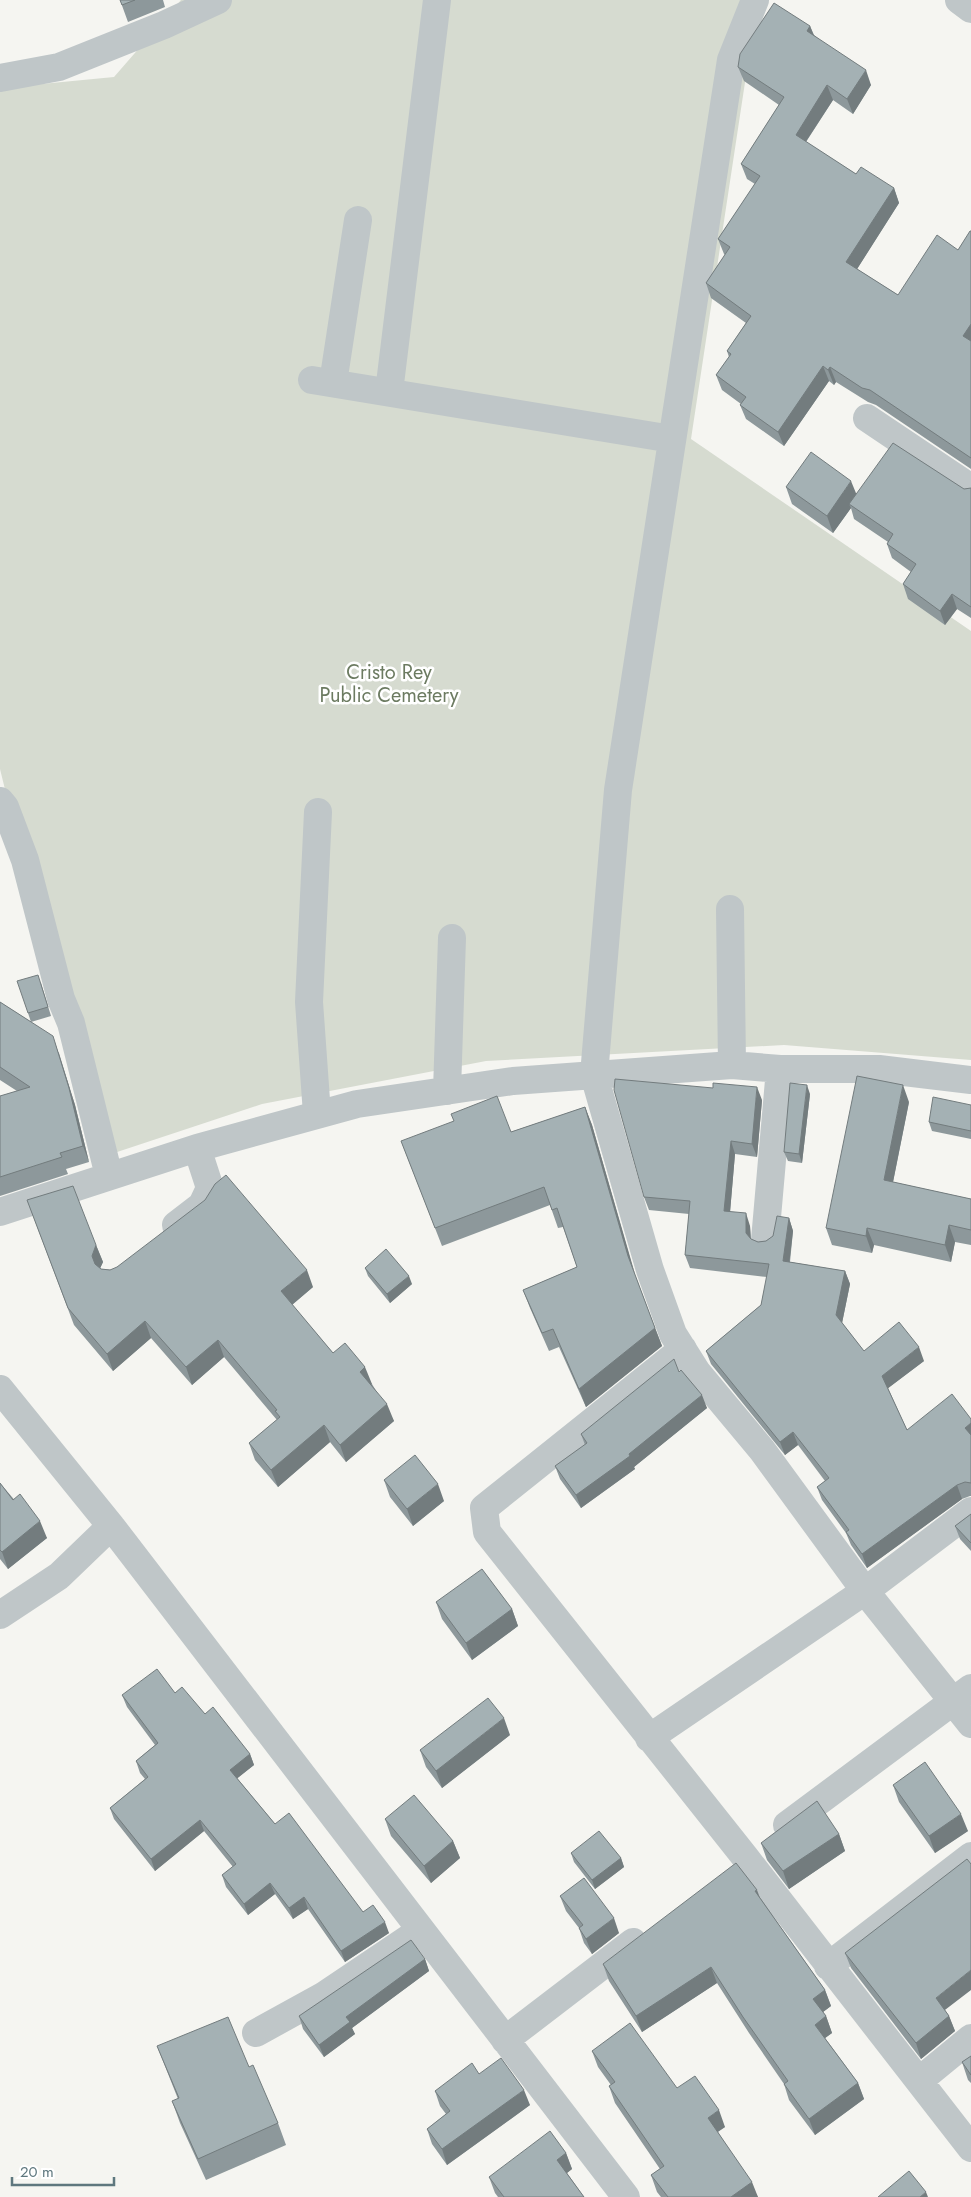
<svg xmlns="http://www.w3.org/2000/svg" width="971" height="2197" font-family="Jost,sans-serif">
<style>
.green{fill:#d6dbd0}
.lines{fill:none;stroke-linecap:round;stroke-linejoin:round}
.minor{stroke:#bfc6c8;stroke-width:28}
.wall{fill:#8d989b}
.shaded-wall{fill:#737c7e}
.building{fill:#a4b1b4;stroke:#737c7e}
.labels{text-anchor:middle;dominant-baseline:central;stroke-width:5;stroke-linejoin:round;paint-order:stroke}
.park-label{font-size:20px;fill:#6c7b61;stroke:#fff}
</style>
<rect width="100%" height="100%" fill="#f5f5f1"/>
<path class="green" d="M181,0H754V23L691,439L971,631V1060L784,1045L486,1061L262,1104L96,1159L0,769V88L114,77Z"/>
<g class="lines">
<path class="minor" d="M755,0L731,60L618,790L594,1075L650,1270L673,1334L697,1372L762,1450L865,1591L971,1724
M959,0L971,9
M0,78L59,67L164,25L218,0
M312,380L672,439
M333,383L358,220
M389,392L437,0
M867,418L971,488
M0,801L5,807L25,860L61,999L71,1023L109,1176
M730,909L732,1065
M447,1091L452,938
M317,1114L309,1002L318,812
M0,1212L197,1148L357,1104L513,1081L732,1065L780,1069H879L971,1080
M176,1225L202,1205L210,1188L197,1148
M765,1240L780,1069
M683,1349L484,1508L487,1532L745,1857L971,2148
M0,1389L111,1526L626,2197
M0,1615L59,1576L111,1526
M649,1738L865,1591L971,1511
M787,1825L971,1688
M828,1966L971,1856
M256,2033L323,1996L421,1930
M505,2040L633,1942
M920,2080L971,2038"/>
</g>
<path class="wall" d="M120,0H163L165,7L128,22Z
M810,26L814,35L871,85L853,114L833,100L806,142L856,174L894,188L899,203L857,269L898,295L958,250L971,231V469L876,405L868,402L836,382L834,385L829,381L784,446L746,419L740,405L741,404L722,390L716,375L729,357L727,351L746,323L711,298L706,283L725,255L724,254L718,239L755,184L747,179L741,164L779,105L744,81L738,67Z
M786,487L856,494L964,489L971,488V618L957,609L945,625L908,599L903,584L911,572L892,558L887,544L888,542L854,519L851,508L833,533L792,504Z
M41,983L51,1016L31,1022L59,1053L75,1105L89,1162L66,1169L68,1174L0,1196V1096L17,1091L0,1080V1002L31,1022L28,1013Z
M810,1094L802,1163L788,1161L784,1152Z
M762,1100L757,1157L735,1154L730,1212L750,1226L751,1239L758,1242L766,1241L773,1236L789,1218L793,1231L790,1262L845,1271L850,1284L842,1323L864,1351L924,1361L888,1388L907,1430L971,1419V1496H970L962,1499L867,1568L851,1545L846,1533L822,1500L817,1487L825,1481L798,1445L785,1455L711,1364L706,1351L761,1305L767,1277L690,1268L685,1255L689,1214L649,1210L644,1197Z
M909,1102L893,1182L971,1199V1245L955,1242L951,1262L874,1245L872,1253L832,1245L826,1228Z
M971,1105V1139L932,1131L929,1122Z
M585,1107L592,1125L634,1272L662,1346L586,1407L559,1347L549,1351L530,1308L523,1290L577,1267L563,1227L558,1228L550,1205L442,1246L401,1141L511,1132Z
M27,1200L96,1245L103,1262L100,1268L101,1269L313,1287L292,1305L333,1353L372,1384L394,1421L346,1462L330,1442L278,1487L255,1460L249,1443L277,1420L224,1357L192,1385L151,1338L113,1371L74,1325Z
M365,1268L412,1284L390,1303L368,1276Z
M679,1372L707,1408L634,1467L635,1469L581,1508L560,1479L555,1466L585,1445L581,1434Z
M384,1480L444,1501L413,1526L390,1497Z
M0,1483L47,1538L8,1569L0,1559Z
M971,1514V1551L960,1539L955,1526Z
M436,1602L512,1609L518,1626L472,1660L442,1619Z
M175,1693L205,1714L250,1754L254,1765L237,1778L275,1824L363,1912L389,1933L345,1962L308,1909L293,1919L275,1894L248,1915L226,1887L222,1875L233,1867L204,1831L155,1871L114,1819L110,1808L145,1779L140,1773L136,1761L155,1745L127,1707L122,1695Z
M510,1735L442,1788L426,1767L420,1750Z
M893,1785L968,1831L935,1853L899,1802Z
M385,1819L453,1841L460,1858L431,1883L391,1836Z
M839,1834L845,1851L789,1889L767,1860L761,1843Z
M571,1853L621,1858L624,1867L595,1889L574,1862Z
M560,1896L619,1933L592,1954L584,1943L579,1928L566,1911Z
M761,1899L825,1990L831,2006L823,2012L826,2016L832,2033L825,2038L858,2083L864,2099L815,2135L789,2100L784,2084L749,2033L717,1983L642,2032L609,1981L603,1964Z
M845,1953L945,2010L949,2016L955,2031L921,2059L851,1968Z
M425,1959L429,1971L352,2028L355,2034L324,2057L303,2029L299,2016Z
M157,2046L249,2067L278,2123L286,2145L206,2180L180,2123L172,2101L178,2099Z
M592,2051L677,2088L725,2127L718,2132L758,2197H661L657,2192L651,2175L660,2169L615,2103L609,2086L611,2085L598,2067Z
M971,2056V2083L968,2080L962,2062Z
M479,2074L530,2105L447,2165L432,2144L427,2129L446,2114L440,2106L435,2091Z
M566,2153L572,2169L567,2173L584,2197H498L495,2193L489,2177Z"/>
<path class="shaded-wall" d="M810,26L816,41L807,31Z
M866,70L871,85L853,114L847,99Z
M827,85L833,100L801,149L796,135Z
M894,188L899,203L852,277L846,262Z
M971,324V347L963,336Z
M823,366L829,381L784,446L778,432Z
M830,367L836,382L834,385L828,370Z
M851,481L858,498L849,504L851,508L833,533L827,516Z
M952,594L957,609L945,625L940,611Z
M53,1036L75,1105L89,1162L83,1146Z
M807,1085L810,1094L802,1163L799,1154Z
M903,1085L909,1102L890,1197L884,1180Z
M757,1087L762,1100L757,1157L752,1144Z
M585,1107L592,1125L635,1274L628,1256Z
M731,1141L735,1154L729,1224L724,1211Z
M746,1213L750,1226L751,1246L746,1233Z
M789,1218L793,1231L788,1274L783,1261Z
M949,1225L955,1242L951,1262L945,1245Z
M867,1228L874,1245L872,1253L866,1236Z
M96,1245L103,1262L98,1273L92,1256Z
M307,1270L313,1287L287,1309L281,1291Z
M845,1271L850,1284L841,1328L836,1315Z
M409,1276L412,1284L390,1303L387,1294Z
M145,1321L151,1338L113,1371L107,1354Z
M655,1328L662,1346L586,1407L579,1389Z
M218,1340L224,1357L192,1385L186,1367Z
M919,1347L924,1361L887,1389L882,1376Z
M365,1367L372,1384L366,1389L360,1372Z
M702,1395L707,1408L634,1467L635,1469L581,1508L576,1495Z
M387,1404L394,1421L346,1462L340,1445Z
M971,1423V1440L965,1428Z
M324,1425L330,1442L278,1487L271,1470Z
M793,1432L798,1445L785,1455L780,1442Z
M438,1484L444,1501L413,1526L407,1509Z
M957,1485L962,1499L867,1568L862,1554Z
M40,1521L47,1538L8,1569L2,1552Z
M512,1609L518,1626L472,1660L466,1643Z
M504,1718L510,1735L442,1788L436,1771Z
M250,1754L254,1765L234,1781L230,1770Z
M961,1814L968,1831L935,1853L929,1836Z
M200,1820L204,1831L155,1871L151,1859Z
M839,1834L845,1851L789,1889L783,1871Z
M453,1841L460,1858L431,1883L424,1866Z
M621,1858L624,1867L595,1889L592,1880Z
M270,1883L275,1894L248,1915L244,1904Z
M757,1890L763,1906L755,1891Z
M304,1897L308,1909L293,1919L289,1908Z
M614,1918L619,1933L592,1954L586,1939Z
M385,1922L389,1933L345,1962L341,1951Z
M425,1959L429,1971L352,2028L355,2034L324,2057L319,2045L346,2017Z
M711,1967L717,1983L642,2032L636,2016Z
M971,1970V1990L941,2013L936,1998Z
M825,1990L831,2006L819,2015L813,1999Z
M826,2016L832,2033L821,2041L815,2025Z
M949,2016L955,2031L921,2059L916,2043Z
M858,2083L864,2099L815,2135L809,2119Z
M524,2090L530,2105L447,2165L442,2149Z
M719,2110L725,2127L714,2134L708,2118Z
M566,2153L572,2169L563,2176L557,2160Z
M752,2182L758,2197H731Z
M926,2192L928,2197H920Z"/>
<path class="building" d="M120,0H135L122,5Z
M774,3L810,26L807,31L866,70L847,99L827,85L796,135L856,174L861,167L894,188L846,262L898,295L937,235L958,250L970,231H971V324L963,336L971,341V458L870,390L862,388L830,367L828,370L823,366L778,432L740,405L746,397L716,375L731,354L727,351L751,316L706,283L730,247L718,239L760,176L741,164L784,97L738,67L740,54Z
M893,443L964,489L971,488V607L952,594L940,611L903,584L916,564L887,544L893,534L849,504Z
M811,452L851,481L827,516L786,487Z
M38,975L48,1007L28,1013L17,981Z
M0,1002L53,1036L69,1088L83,1146L60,1153L62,1157L0,1177V1096L30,1087L0,1067Z
M857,1076L903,1085L884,1180L971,1199V1230L949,1225L945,1245L867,1228L866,1236L826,1228Z
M615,1079L713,1088V1083L757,1087L752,1144L731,1141L724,1211L746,1213V1233L751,1239L758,1242L766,1241L773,1236L777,1216L789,1218L783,1261L845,1271L836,1315L864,1351L899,1322L919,1347L882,1376L907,1430L952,1394L971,1419V1423L965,1428L971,1435V1483L965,1482L957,1485L862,1554L846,1532L849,1530L817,1487L829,1478L793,1432L780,1442L706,1351L761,1305L769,1264L685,1255L690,1201L644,1197L614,1090Z
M790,1083L807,1085L799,1154L784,1152Z
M497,1096L511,1132L585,1107L628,1256L655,1328L579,1389L553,1329L542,1333L523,1290L577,1267L557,1208L552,1210L544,1187L435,1228L401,1141L454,1121L451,1114Z
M933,1097L971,1105V1131L929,1122Z
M226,1175L307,1270L281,1291L333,1353L345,1343L365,1367L360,1372L387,1404L340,1445L324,1425L271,1470L249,1443L280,1417L275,1411L277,1410L218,1340L186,1367L145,1321L107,1354L68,1308L27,1200L73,1186L96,1245L92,1256L95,1264L101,1269L110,1270L117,1267L205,1200L215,1184Z
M386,1249L409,1276L387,1294L365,1268Z
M674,1359L679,1372L681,1370L702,1395L629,1454L630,1456L576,1495L555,1466L587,1443L581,1434Z
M415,1455L438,1484L407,1509L384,1480Z
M0,1483L13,1500L20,1494L40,1521L2,1552L0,1550Z
M971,1514V1543L955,1526Z
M482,1569L512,1609L466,1643L436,1602Z
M157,1669L175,1693L182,1687L205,1714L213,1707L250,1754L230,1770L275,1824L289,1813L363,1912L373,1905L385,1922L341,1951L304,1897L289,1908L270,1883L244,1904L222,1875L236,1864L200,1820L151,1859L110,1808L148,1777L136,1761L158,1743L122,1695Z
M488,1698L504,1718L436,1771L420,1750Z
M925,1762L961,1814L929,1836L893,1785Z
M414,1795L453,1841L424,1866L385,1819Z
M817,1801L839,1834L783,1871L761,1843Z
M599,1831L621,1858L592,1880L571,1853Z
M967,1859L971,1864V1970L936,1998L949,2016L916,2043L845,1953Z
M736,1863L757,1890L755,1891L825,1990L813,1999L826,2016L815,2025L858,2083L809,2119L784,2084L788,2081L743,2017L711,1967L636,2016L603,1964Z
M584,1878L614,1918L586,1939L579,1928L583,1925L560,1896Z
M411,1940L425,1959L346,2017L350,2022L319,2045L299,2016Z
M228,2017L249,2067L253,2065L278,2123L198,2159L172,2101L179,2098L157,2046Z
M630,2023L677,2088L695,2076L719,2110L708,2118L752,2182L731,2197H668L651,2175L664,2166L609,2086L615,2082L592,2051Z
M971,2056V2075L962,2062Z
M501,2058L524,2090L442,2149L427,2129L450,2111L435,2091L472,2063L479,2074Z
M550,2131L566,2153L557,2160L584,2197H504L489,2177Z
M909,2171L926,2192L920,2197H878Z"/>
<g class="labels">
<g class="park-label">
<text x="389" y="672">Cristo Rey<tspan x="389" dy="23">Public Cemetery</tspan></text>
</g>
</g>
<path d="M12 2177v8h102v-8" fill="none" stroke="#5e777e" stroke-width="2.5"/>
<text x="20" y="2177" font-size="15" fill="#5e777e" stroke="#ffffff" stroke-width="4" paint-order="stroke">20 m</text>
</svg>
